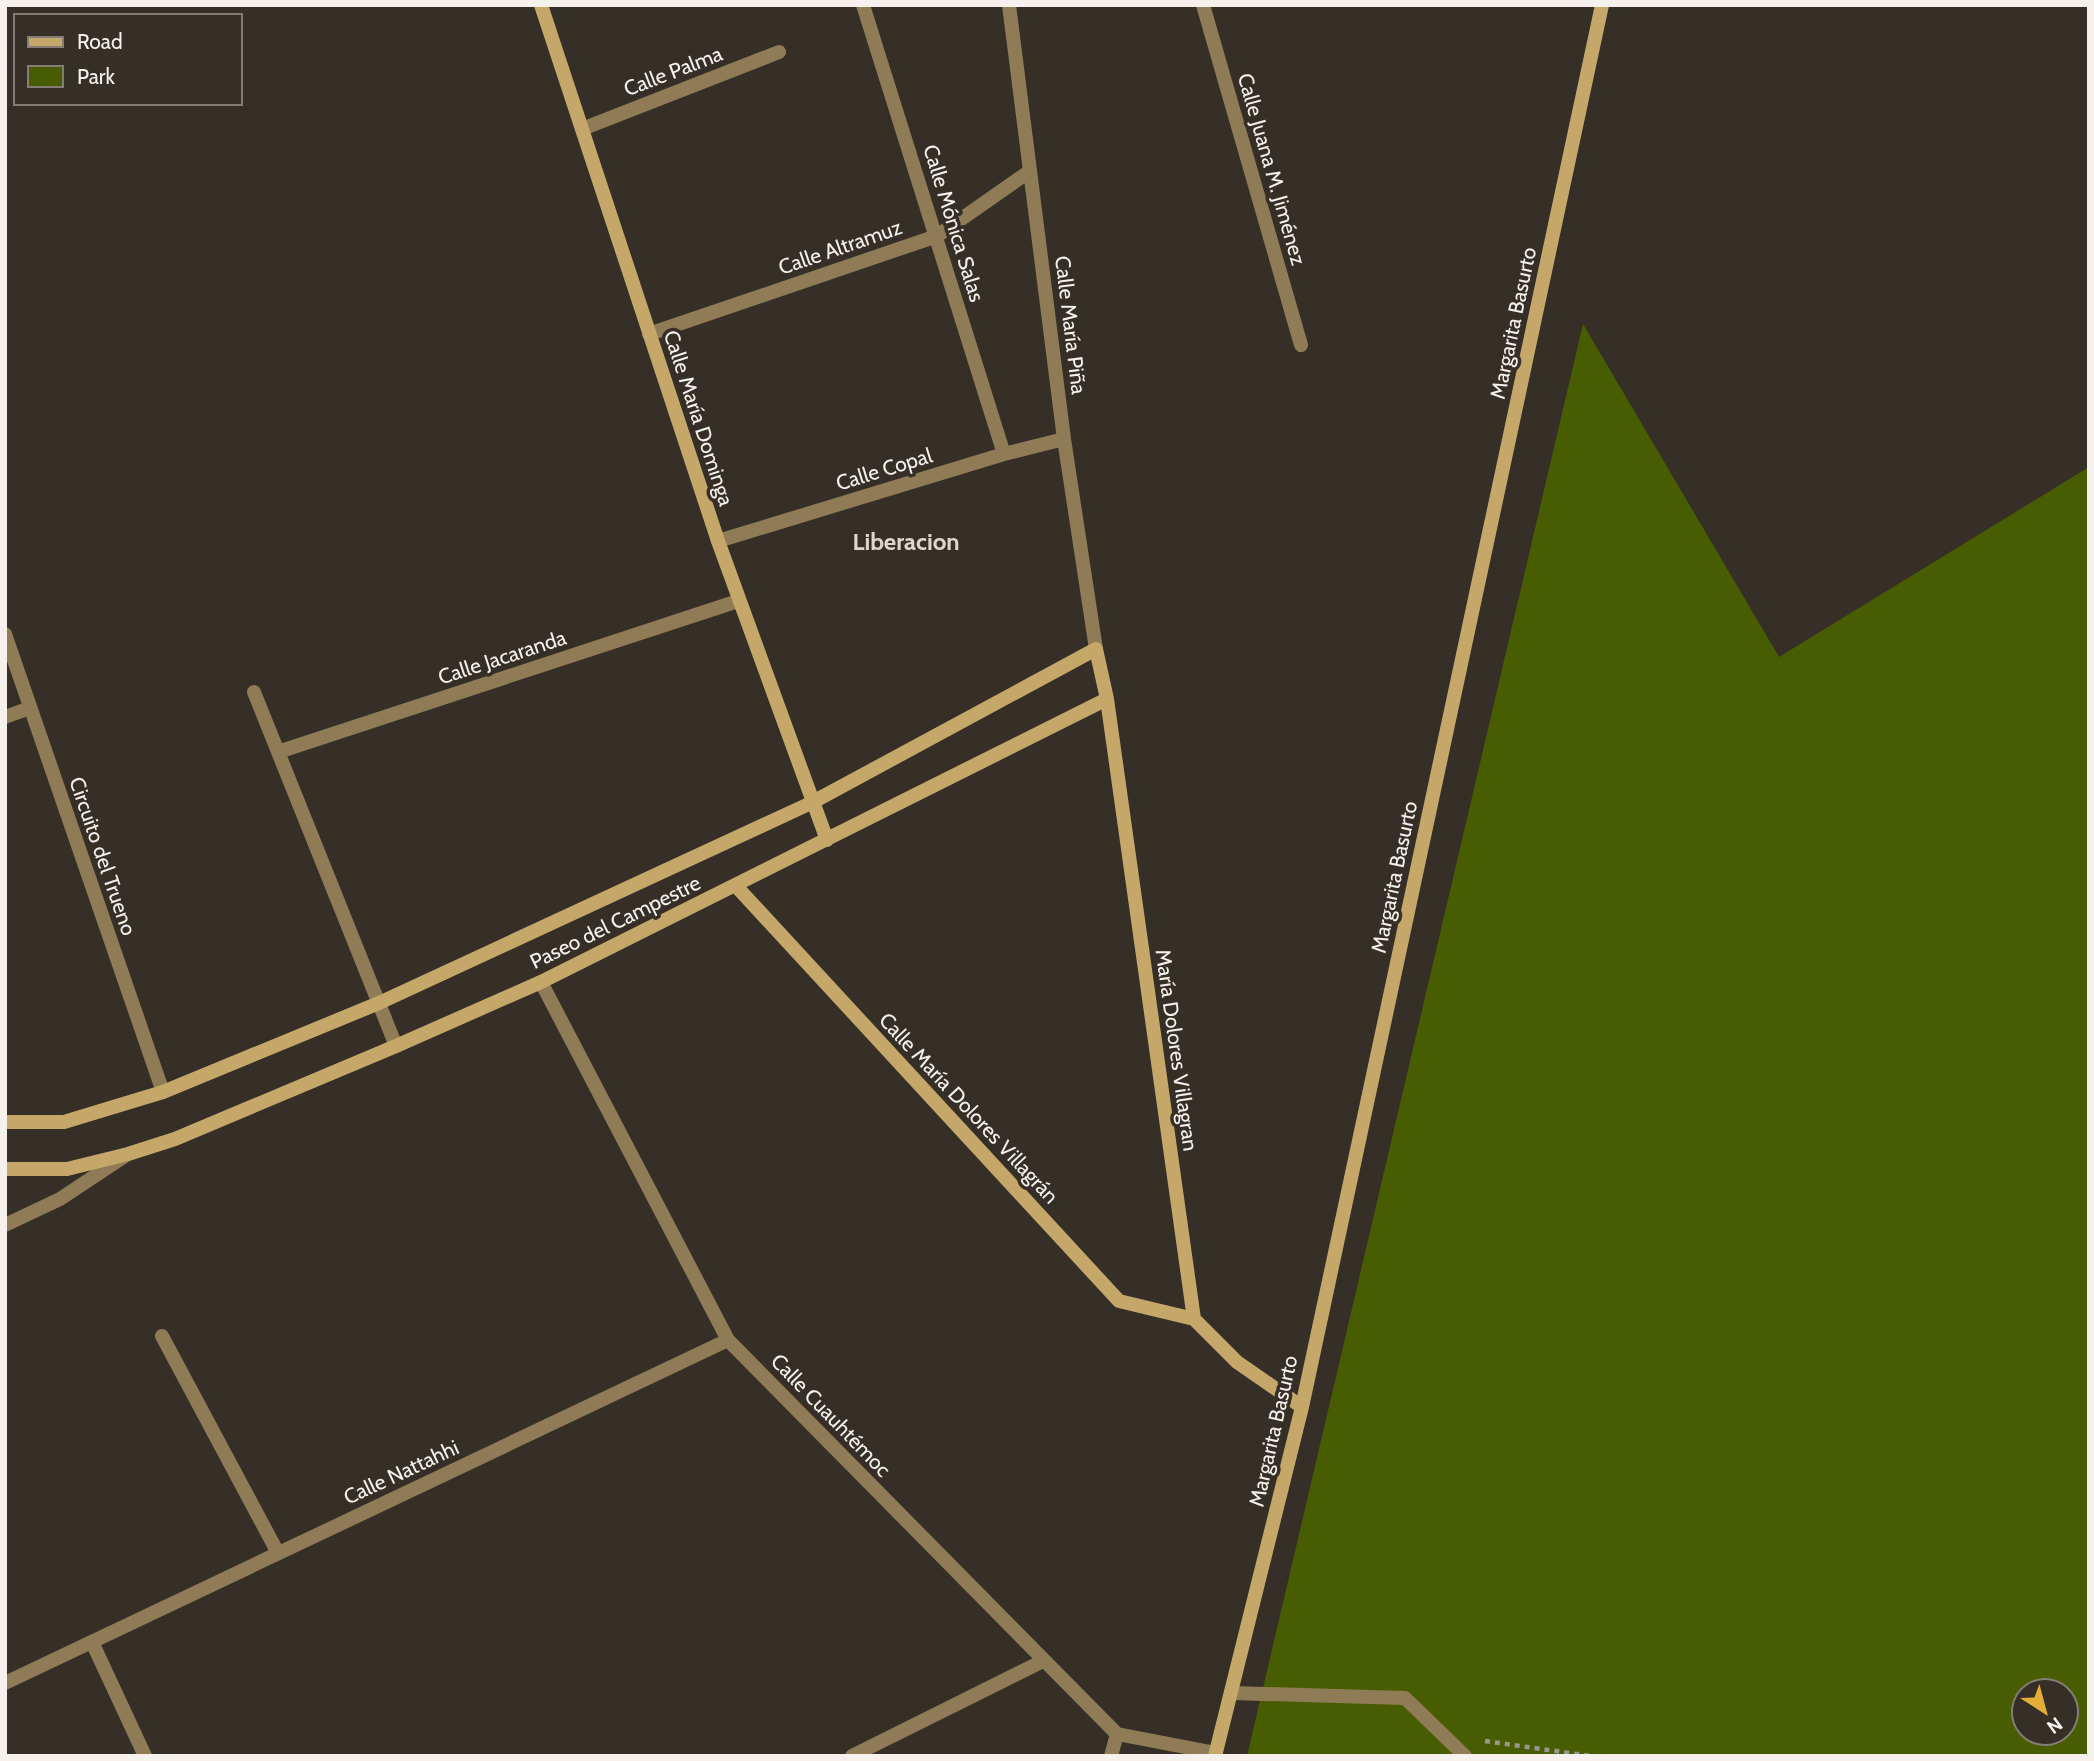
<svg xmlns="http://www.w3.org/2000/svg" width="2094" height="1761" font-family="Cabin,sans-serif">
<style>
.green{fill:#485d01;fill-rule:evenodd}
.lines{fill:none;stroke-linecap:round;stroke-linejoin:round}
.path{stroke:#9b958f;stroke-width:4.5;stroke-dasharray:5 5;stroke-linecap:butt}
.street{stroke:#8f7c56;stroke-width:14}
.secondary{stroke:#c5a769;stroke-width:14}
.labels{text-anchor:middle;dominant-baseline:central;stroke-width:7;stroke-linejoin:round;paint-order:stroke}
.street-label{font-size:21px;fill:#f6f1ec;stroke:#362f28}
.quarter-label{font-size:24px;font-weight:bold;fill:#dfd6cc;stroke:#362f28}
</style>
<rect width="100%" height="100%" fill="#362f28"/>
<path class="green" d="M1583,324L1779,657L2089,467V1756H1247ZM2024,1691H2066V1733H2024Z"/>
<g class="lines">
<path class="path" d="M1485,1741L1591,1756"/>
<path class="street" d="M863,5L1004,454
M1009,5L1064,439L1096,649
M1203,5L1301,345
M582,129L779,52
M649,334L937,236L1030,171
M718,541L1004,454L1064,439
M5,634L163,1092
M254,692L396,1046
M5,717L30,708
M278,752L738,601
M541,982L728,1340L1117,1734L1216,1753
M5,1225L60,1199L125,1156
M162,1336L278,1553
M92,1642L145,1756
M5,1683L728,1340
M1231,1693L1405,1698L1465,1756
M852,1756L1043,1661
M1111,1756L1117,1734"/>
<path class="secondary" d="M541,5L718,541L827,840
M736,886L1119,1301L1194,1319
M5,1122H64L163,1092L379,1003L811,803L1096,649L1107,699L1194,1319L1237,1362L1302,1407
M5,1169H67L128,1154L175,1139L396,1046L541,982L1107,699
M1215,1756L1302,1407L1602,5"/>
</g>
<g class="labels">
<g class="street-label">
<text transform="translate(673 71) rotate(-21)">Calle Palma</text>
<text transform="translate(1272 169) rotate(74)">Calle Juana M. Jiménez</text>
<text transform="translate(954 223) rotate(73)">Calle Mónica Salas</text>
<text transform="translate(840 247) rotate(-19)">Calle Altramuz</text>
<text transform="translate(1513 323) rotate(-78)">Margarita Basurto</text>
<text transform="translate(1071 325) rotate(83)">Calle María Piña</text>
<text transform="translate(699 418) rotate(72)">Calle María Dominga</text>
<text transform="translate(884 469) rotate(-17)">Calle Copal</text>
<text transform="translate(502 657) rotate(-18)">Calle Jacaranda</text>
<text transform="translate(103 856) rotate(71)">Circuito del Trueno</text>
<text transform="translate(1394 877) rotate(-78)">Margarita Basurto</text>
<text transform="translate(615 922) rotate(-26)">Paseo del Campestre</text>
<text transform="translate(1177 1050) rotate(82)">María Dolores Villagran</text>
<text transform="translate(969 1108) rotate(47)">Calle María Dolores Villagrán</text>
<text transform="translate(831 1415) rotate(46)">Calle Cuauhtémoc</text>
<text transform="translate(1273 1431) rotate(-77)">Margarita Basurto</text>
<text transform="translate(401 1472) rotate(-25)">Calle Nattahhi</text>
</g>
<g class="quarter-label">
<text x="906" y="541">Liberacion</text>
</g>
</g>
<rect width="2094" height="1761" fill="none" stroke="#f6f1ec" stroke-width="14"/>
<rect x="14" y="14" width="228" height="91" fill="#362f28" stroke="#837d76" stroke-width="2"/>
<rect x="28" y="37" width="35" height="10" fill="#c5a769" stroke="#837d76" stroke-width="2"/>
<text x="77" y="49" font-size="21" fill="#f6f1ec">Road</text>
<rect x="28" y="66" width="35" height="21" fill="#485d01" stroke="#837d76" stroke-width="2"/>
<text x="77" y="84" font-size="21" fill="#f6f1ec">Park</text>
<g transform="translate(2045 1712) rotate(144)"><circle r="33" fill="#362f28" stroke="#837d76" stroke-width="2"/>
<path d="M0-5L12 26L0 18L-12 26Z" fill="#e4ad35"/>
<text y="-10" font-size="19" font-weight="bold" text-anchor="middle" fill="#f6f1ec">N</text>
</g>
</svg>
